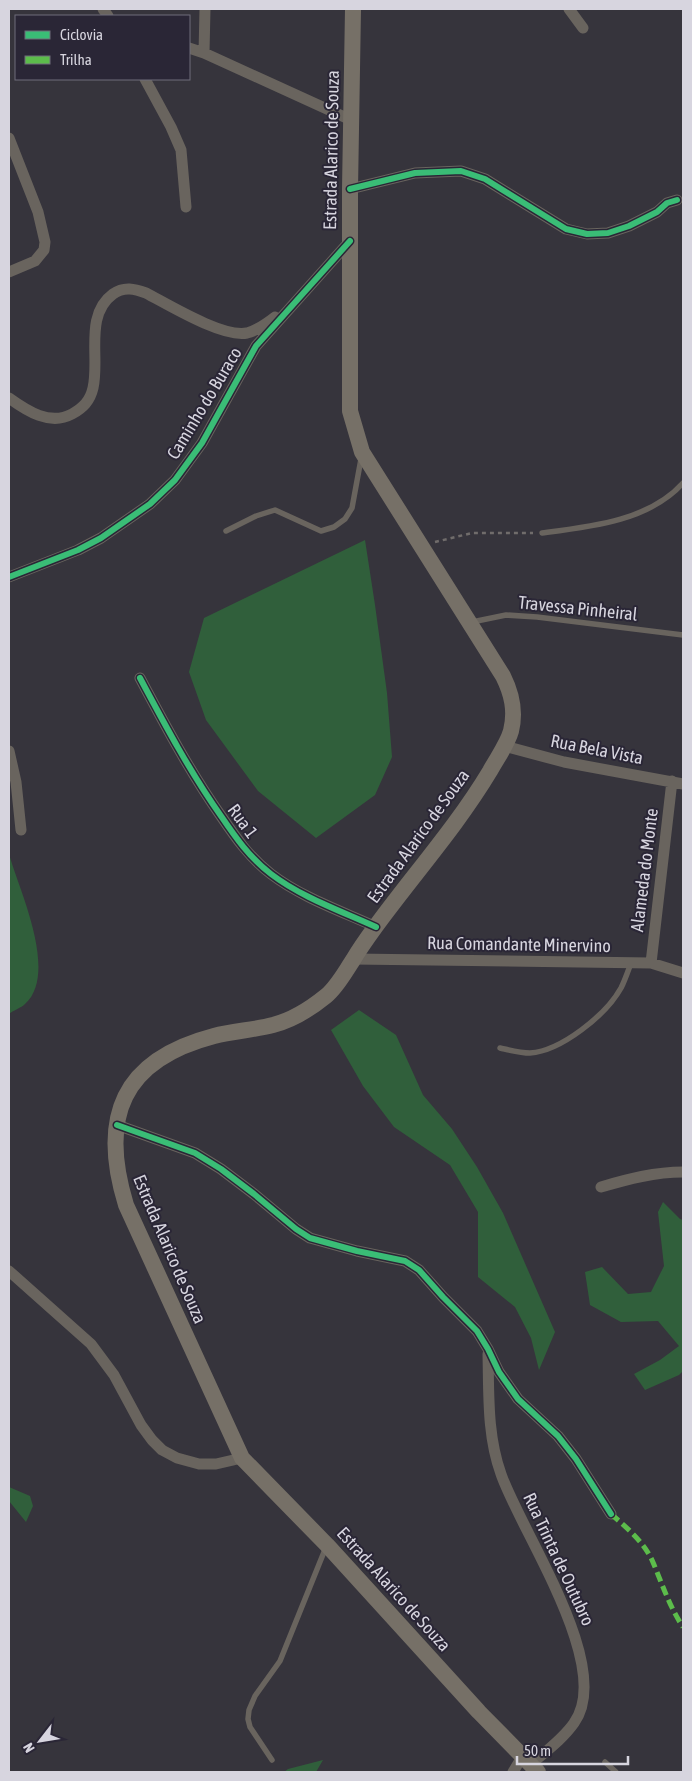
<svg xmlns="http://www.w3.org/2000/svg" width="692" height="1781" font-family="'Asap Condensed',sans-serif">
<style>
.forest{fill:#305f3b}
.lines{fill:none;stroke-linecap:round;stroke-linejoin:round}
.path{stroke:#706c6b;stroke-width:2.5;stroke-dasharray:4 4;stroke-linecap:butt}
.service{stroke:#69645e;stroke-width:5.5}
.minor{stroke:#69645e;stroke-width:11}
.secondary{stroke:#767067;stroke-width:16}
.quiet{stroke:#5cbc4b;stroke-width:5;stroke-dasharray:10 5;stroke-linecap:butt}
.cycleway-casing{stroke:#2a2636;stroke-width:9}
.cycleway{stroke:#3abd76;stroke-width:6}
.labels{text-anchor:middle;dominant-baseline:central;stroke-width:4;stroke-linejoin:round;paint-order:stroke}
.street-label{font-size:18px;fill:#d7d5df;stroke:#2a2636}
</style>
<rect width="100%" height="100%" fill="#36343c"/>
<path class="forest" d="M365,540L375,605L387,693L392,757L375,795L316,838L258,791L206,720L189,672L204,618Z
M9,854C19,890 59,973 25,1004C21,1008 14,1010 9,1014Z
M359,1010L396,1035L423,1095L452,1129L477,1167L503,1213L555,1332L539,1370L531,1338L515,1307L478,1277V1212L450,1165L394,1127L363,1086L331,1030Z
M663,1202L680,1219L683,1220V1371L679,1375L645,1390L634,1374L660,1360L679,1346L658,1321L621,1322L590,1305L585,1272L602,1267L628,1294L651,1292L664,1266L658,1212Z
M9,1487L30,1496L33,1506L26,1522L9,1501Z
M323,1760L316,1772H284L288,1769Z"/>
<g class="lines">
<path class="path" d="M435,542L472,533H533"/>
<path class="service" d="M226,531L256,516L275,510L321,531L334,527L345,519L352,508L361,459
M542,533C590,527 649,521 683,483
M472,622L506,615L537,617L683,635
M500,1048C509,1050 520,1053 530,1053C561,1051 606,1015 621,988C625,980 628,971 631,963
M272,1760L250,1727L248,1719L249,1710L255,1696L280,1661L326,1547
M605,1762L616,1772"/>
<path class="minor" d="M103,9L108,16
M569,9L583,28
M189,48L204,53L351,120
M204,53L205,9
M145,79L171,127L181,150L186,207
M9,138L38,212L45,242L44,250L35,261L9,272
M350,189L415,173L461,171L485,179L566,229L587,234L608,233L629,226L657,212L667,203L677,200
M9,398C27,411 50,426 72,414C83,408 90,401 93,388C100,358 84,315 113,294C124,286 135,289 146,293C169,305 223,338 247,333C258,330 266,324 275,317
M9,577L78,550L101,538L150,504L175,480L202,443L256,346L350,241
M140,678C165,725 190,772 221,816C236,838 249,857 271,874C301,897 341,911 376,927
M504,746L564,762L683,784
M9,751L16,782L21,830
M353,959L651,963L683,973
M651,963L672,781
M117,1125L195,1153L221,1169L254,1194L296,1229L310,1238L357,1251L405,1261L419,1270L443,1297L477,1331L488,1349L499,1372L518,1399L558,1436L576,1459L611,1514
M601,1187C628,1179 655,1172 683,1172
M9,1271L91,1344L114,1375L141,1425L152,1440L162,1450L177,1458L199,1464H216L242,1458
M488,1354C489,1394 487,1435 501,1474C520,1530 615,1667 574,1723C563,1739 545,1752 530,1765
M513,1772L522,1757"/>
<path class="secondary" d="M353,9L350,189V411L362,452L503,676C512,694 516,711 511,731C507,745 497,758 490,771C457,826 414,874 376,926C368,937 360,948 353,960C345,972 337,987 326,996C310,1009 293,1020 273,1025C254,1030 233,1031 214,1036C122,1060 99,1117 126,1205L242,1458L327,1545L479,1712L538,1772"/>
<path class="quiet" d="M611,1514C626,1527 643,1541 652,1560C662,1583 669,1606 683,1627"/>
<g class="cycleway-casing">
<path id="cycleway" d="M350,189L415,173L461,171L485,179L566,229L587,234L608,233L629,226L657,212L667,203L677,200
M9,577L78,550L101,538L150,504L175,480L202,443L256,346L350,241
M140,678C165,725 190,772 221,816C236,838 249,857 271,874C301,897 341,911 376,927
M117,1125L195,1153L221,1169L254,1194L296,1229L310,1238L357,1251L405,1261L419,1270L443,1297L477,1331L488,1349L499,1372L518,1399L558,1436L576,1459L611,1514"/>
</g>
<use href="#cycleway" class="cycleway"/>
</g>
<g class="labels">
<g class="street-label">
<text transform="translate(331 150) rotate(-89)">Estrada Alarico de Souza</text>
<text transform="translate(204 403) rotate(-59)">Caminho do Buraco</text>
<text transform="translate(578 608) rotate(6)">Travessa Pinheiral</text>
<text transform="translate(597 749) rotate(11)">Rua Bela Vista</text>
<text transform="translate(243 821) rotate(54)">Rua 1</text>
<text transform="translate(418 836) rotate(-54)">Estrada Alarico de Souza</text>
<text transform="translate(644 870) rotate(-83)">Alameda do Monte</text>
<text transform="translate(519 944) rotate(1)">Rua Comandante Minervino</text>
<text transform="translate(170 1249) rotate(67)">Estrada Alarico de Souza</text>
<text transform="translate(559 1559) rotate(65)">Rua Trinta de Outubro</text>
<text transform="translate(394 1589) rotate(48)">Estrada Alarico de Souza</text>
</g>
</g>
<rect width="692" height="1781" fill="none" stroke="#d7d5df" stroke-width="20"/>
<rect x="15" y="15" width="175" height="65" fill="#2a2636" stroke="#6f6c7a"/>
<rect x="25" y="31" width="25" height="8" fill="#3abd76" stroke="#6f6c7a"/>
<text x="60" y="40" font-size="15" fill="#d7d5df">Ciclovia</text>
<rect x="25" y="56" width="25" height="8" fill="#5cbc4b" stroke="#6f6c7a"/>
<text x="60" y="65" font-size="15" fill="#d7d5df">Trilha</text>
<g transform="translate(40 1741) rotate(239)" stroke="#2a2636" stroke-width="4" paint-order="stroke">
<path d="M0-4L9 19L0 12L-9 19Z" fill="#d7d5df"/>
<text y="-8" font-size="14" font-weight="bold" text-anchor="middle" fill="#d7d5df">N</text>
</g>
<path d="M517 1756v8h111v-8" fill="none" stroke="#d7d5df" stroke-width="2.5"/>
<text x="524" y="1756" font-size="15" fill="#d7d5df" stroke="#2a2636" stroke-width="4" paint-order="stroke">50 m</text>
</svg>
